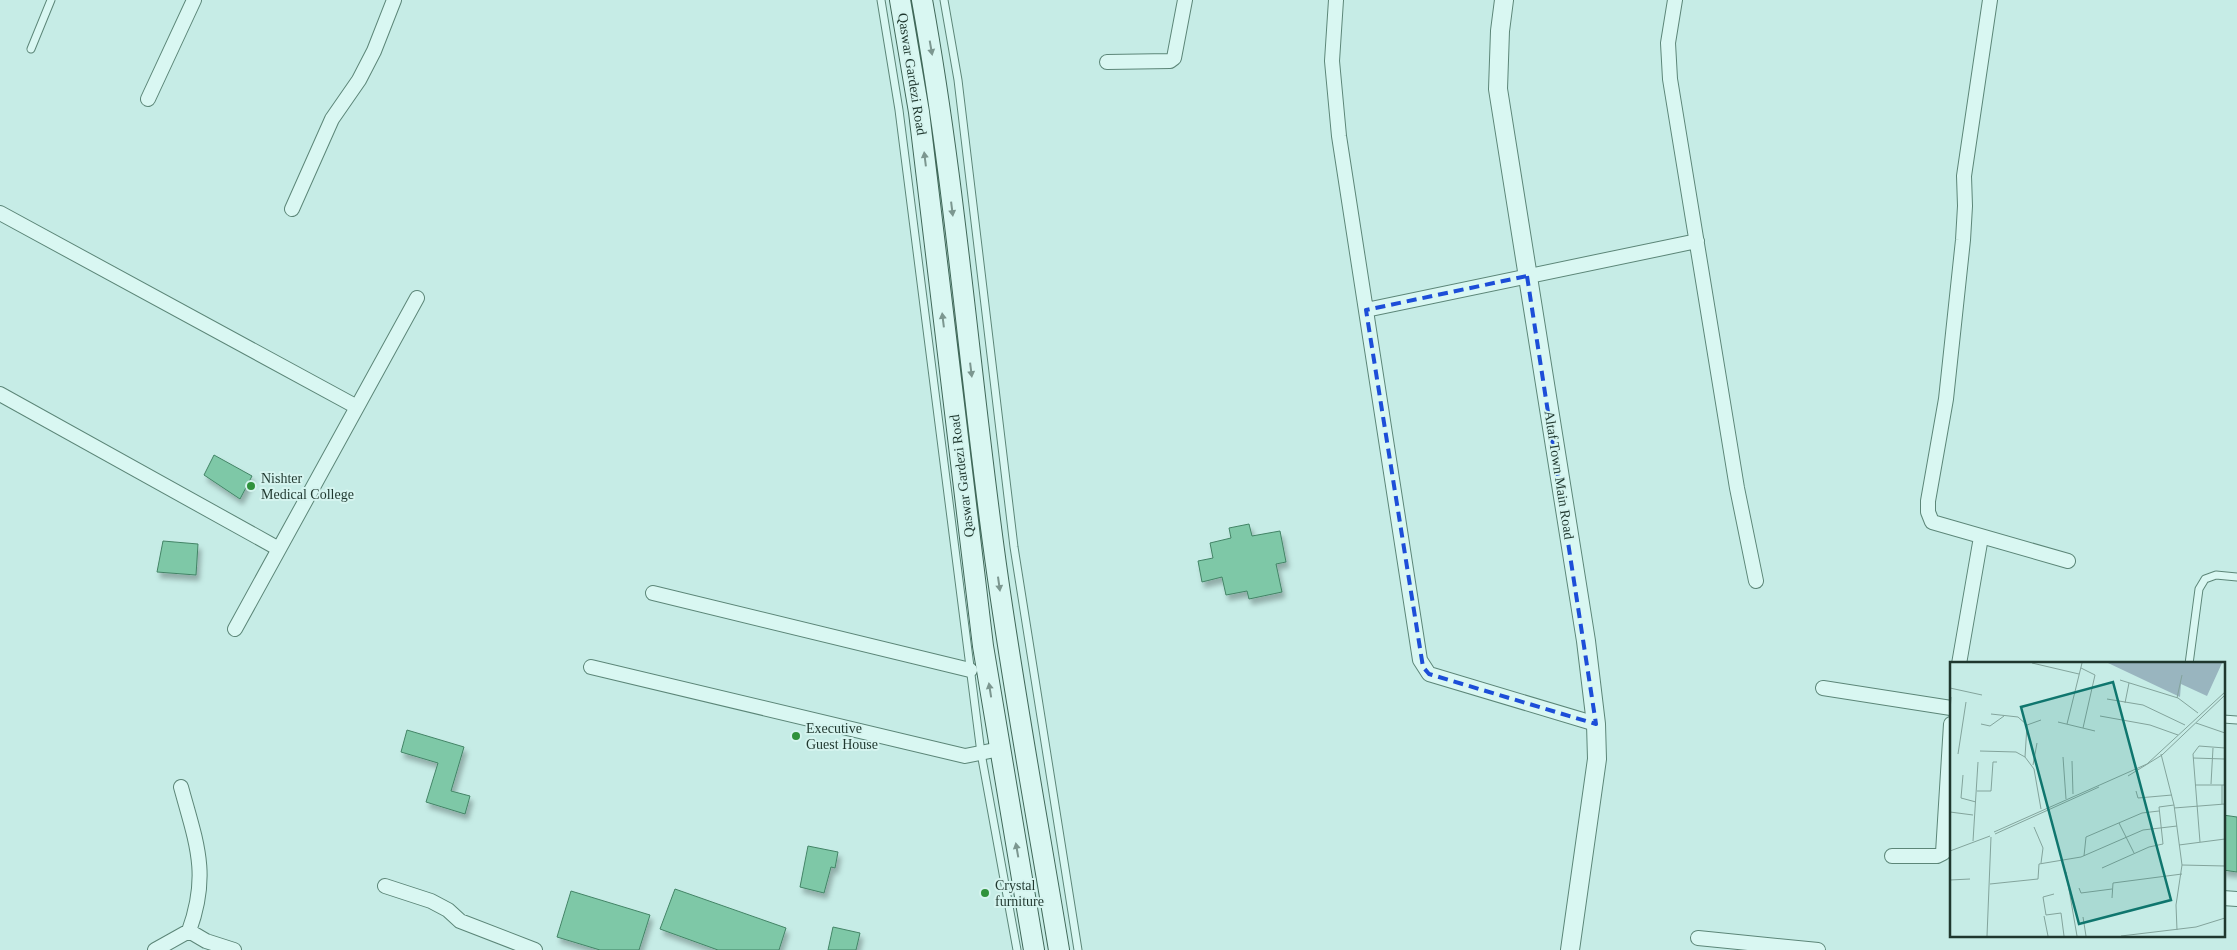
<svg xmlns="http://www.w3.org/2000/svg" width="2237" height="950" font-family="'Times New Roman',serif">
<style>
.building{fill:#7ec8a7;stroke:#438466;filter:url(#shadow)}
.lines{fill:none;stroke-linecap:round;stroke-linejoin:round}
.service-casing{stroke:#5c8678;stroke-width:9}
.minor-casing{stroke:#5c8678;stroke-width:16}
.tertiary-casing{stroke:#5c8678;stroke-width:20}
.secondary-casing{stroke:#406859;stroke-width:22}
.service{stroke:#d9f7f2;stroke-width:7}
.minor{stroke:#d9f7f2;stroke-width:14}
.tertiary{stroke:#d9f7f2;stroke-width:18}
.secondary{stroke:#d9f7f2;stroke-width:20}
.oneway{fill:#7c9790}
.marked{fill:none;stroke:#1d4ed8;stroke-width:4;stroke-dasharray:10 6;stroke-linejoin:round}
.poi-dot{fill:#30923c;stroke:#d5f4ef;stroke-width:2}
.labels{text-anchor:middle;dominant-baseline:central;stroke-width:4;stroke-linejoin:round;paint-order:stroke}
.street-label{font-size:14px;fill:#1f372e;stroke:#d5f4ef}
.poi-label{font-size:14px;fill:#1f372e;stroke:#d5f4ef;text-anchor:start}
.inset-road{fill:none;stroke:#83a49c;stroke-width:1}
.view{fill:#0f766e;fill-opacity:0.15;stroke:#0f766e;stroke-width:2.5}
.inset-edge{fill:none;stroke:#1f372e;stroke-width:2.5}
</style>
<defs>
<filter id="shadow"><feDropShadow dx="3" dy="5.5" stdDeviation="2.5" flood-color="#0004"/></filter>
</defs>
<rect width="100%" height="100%" fill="#c6ece6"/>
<path class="building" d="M214,455L252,476L240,499L204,475Z
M1249,524L1252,536L1280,531L1286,562L1276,564L1282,592L1249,599L1247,591L1226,595L1222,577L1202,582L1198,561L1213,558L1210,543L1231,538L1229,528Z
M163,541L198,544L196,575L157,572Z
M407,730L464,747L451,791L470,796L465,814L426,802L438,763L401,752Z
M2223,815L2237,817V872L2223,870Z
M808,846L838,852L835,868L831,867L824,893L800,887Z
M675,889L786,928L779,950H718L660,929Z
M571,891L650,915L639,950H600L557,937Z
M833,927L860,933L856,950H828Z"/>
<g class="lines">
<g class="service-casing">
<path id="service" d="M881,0L899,110L981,753L1017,950
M944,0L958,80L1014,547L1078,950
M31,49L51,0
M2189,664L2199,589L2205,579L2216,575L2237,577
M2223,719L2237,720"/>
</g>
<g class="minor-casing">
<path id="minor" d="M1336,0L1332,61L1339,136L1420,660L1429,674L1596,724
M1675,0L1668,43L1670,79L1737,488L1756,581
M1990,0L1964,176L1965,206L1963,240L1946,399L1928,501V512L1932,522L2068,561
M1107,62L1170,61L1174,58L1185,0
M148,99L194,0
M292,209L332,119L359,80L374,51L394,0
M0,213L357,407
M1366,310L1697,241
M0,394L279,549
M653,593L970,670
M235,629L417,298
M1959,664L1981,537
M591,667L965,756L1000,749
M1823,688L1951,708
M1892,856H1937L1943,853L1951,724
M385,886L431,901L448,910L460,921L535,950
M2223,898L2237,899
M189,931L206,941L234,950
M1698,938L1818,950
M155,950L189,931C210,874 196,842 181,787"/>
</g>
<g class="tertiary-casing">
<path id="tertiary" d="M1504,0L1500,31L1498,89L1586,641L1596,724L1597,759L1570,950"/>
</g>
<g class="secondary-casing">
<path id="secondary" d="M900,0L919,112L983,646L1034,950
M922,0C955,182 969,367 994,550C1012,684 1037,817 1059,950"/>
</g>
<use href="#service" class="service"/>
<use href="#minor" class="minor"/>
<use href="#tertiary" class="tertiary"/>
<use href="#secondary" class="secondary"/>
</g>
<defs><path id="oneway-solid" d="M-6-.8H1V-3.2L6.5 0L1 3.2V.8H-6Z" transform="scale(1.25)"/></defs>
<g class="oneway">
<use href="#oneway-solid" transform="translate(931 48) rotate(80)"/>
<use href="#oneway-solid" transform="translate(925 159) rotate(-97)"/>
<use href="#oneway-solid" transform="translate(952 209) rotate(83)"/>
<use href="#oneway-solid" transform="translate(943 320) rotate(-97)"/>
<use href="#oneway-solid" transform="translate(971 370) rotate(83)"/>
<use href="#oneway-solid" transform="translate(999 584) rotate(82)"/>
<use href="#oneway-solid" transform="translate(990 690) rotate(-99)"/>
<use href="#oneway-solid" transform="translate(1017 850) rotate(-100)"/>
</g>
<path class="marked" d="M1527,276L1596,724L1429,674L1423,667L1366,310Z"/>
<g class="poi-dot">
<circle cx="251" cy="486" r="5"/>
<circle cx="796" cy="736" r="5"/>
<circle cx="985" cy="893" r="5"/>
</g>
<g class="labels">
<g class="street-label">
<text transform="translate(912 74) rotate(81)">Qaswar Gardezi Road</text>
<text transform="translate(1559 475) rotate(81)">Altaf Town Main Road</text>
<text transform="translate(962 476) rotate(-97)">Qaswar Gardezi Road</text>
</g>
<g class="poi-label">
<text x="261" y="478">Nishter<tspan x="261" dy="16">Medical College</tspan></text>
<text x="806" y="728">Executive<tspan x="806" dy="16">Guest House</tspan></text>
<text x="995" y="885">Crystal<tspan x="995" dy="16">furniture</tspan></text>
</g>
</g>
<g transform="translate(1950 662)">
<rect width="275" height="275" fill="#c6ece6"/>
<path d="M158,1H272L257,34L231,22L230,35Z" fill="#99b5bf"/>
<path class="inset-road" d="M82,1L129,12M131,6L145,13L133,66M170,18L228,36L248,51M0,26L32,33M227,36L232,13M157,37L193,43L235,63M175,41L179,21M0,50L1,35M41,52L68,55L77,63L91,58M150,54L200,63L228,73M108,60L145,69M246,61L275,71M31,62L40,64L54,54M117,62L132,1M30,89L66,90L75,95L84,107L91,147M8,92L16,40M211,92L224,143L232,203L226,243L227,268M75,95L77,63M113,95L116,137M243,96L275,97M122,99L123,132M83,103L87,81M13,113L11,136L26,140M178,114L212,93L275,33M261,122L263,86M245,123H275M272,123V142M27,129H41L43,100H47M186,129L188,136L222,133M224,146L275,142M0,150L23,153M169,161L184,191M84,165L93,186L91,201M44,170L197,102L275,30M45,172L149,125M23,179L28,100M250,180L243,92L249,84L275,86M229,183L275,177M0,189L40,174M134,194L136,175L192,151L209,149M232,203L275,204M152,206L199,185L213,182L209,145L224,143M116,210L127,274M0,218L20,217M40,222L88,217L89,202L131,195L193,168L227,164M129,226L131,231L162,227M104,232L93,235L96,253L111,251L114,274M162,236L163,221L232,212M94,254L98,274M133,255L136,274M37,274L41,175M171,274L246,265L275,256"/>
<path class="view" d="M163,20L221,238L129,262L71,45Z"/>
<rect width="275" height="275" class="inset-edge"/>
</g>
</svg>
